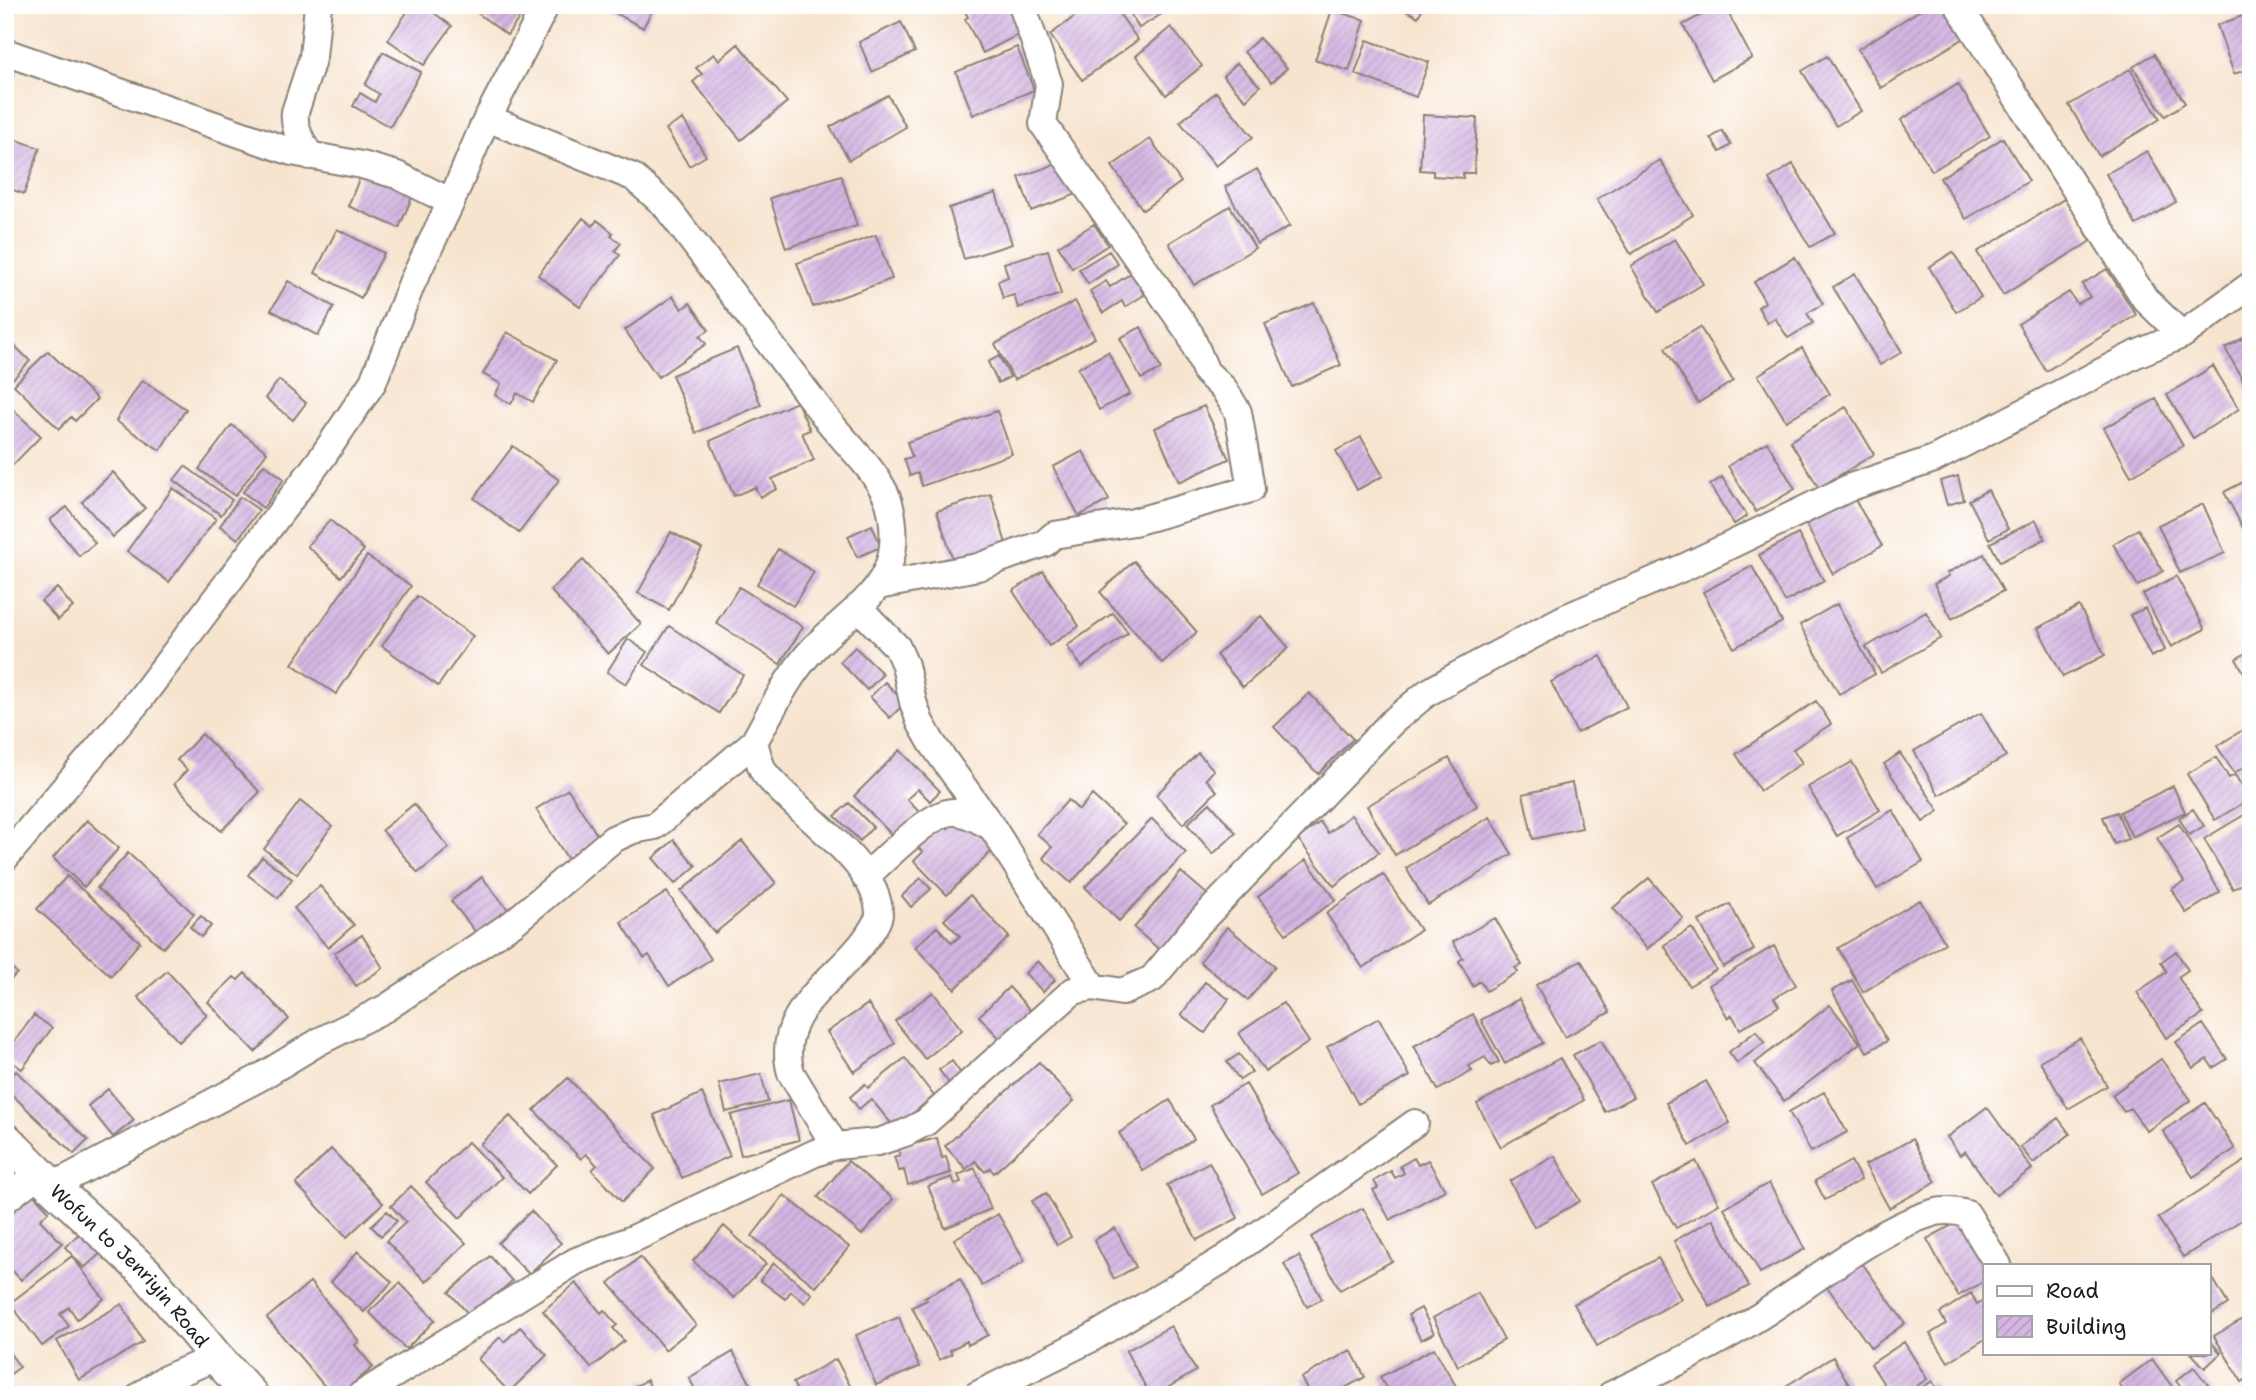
<svg xmlns="http://www.w3.org/2000/svg" width="2256" height="1400" font-family="'Shantell Sans',sans-serif">
<style>
.building{fill:url(#building-hatch)}
.lines{fill:none;stroke-linecap:round;stroke-linejoin:round}
.minor-casing{stroke:#8a8076;stroke-width:30}
.tertiary-casing{stroke:#8a8076;stroke-width:37}
.minor{stroke:#fff;stroke-width:26}
.tertiary{stroke:#fff;stroke-width:33}
.labels{text-anchor:middle;dominant-baseline:central;stroke-width:5;stroke-linejoin:round;paint-order:stroke}
.street-label{font-size:19px;fill:#1c1c1c;stroke:#fff}
</style>
<defs>
<pattern id="building-hatch" width="6" height="6" patternUnits="userSpaceOnUse" patternTransform="scale(1.75)"><rect width="6" height="6" fill="#d4b5e2"/><path d="M-1 1l2-2M0 6l6-6M5 7l2-2" fill="none" stroke="#b59bc1"/></pattern>
</defs>
<rect width="100%" height="100%" fill="#fff"/>
<filter id="ink" filterUnits="userSpaceOnUse"><feTurbulence type="fractalNoise" baseFrequency=".0143" numOctaves="2"/><feDisplacementMap in="SourceGraphic" scale="14" xChannelSelector="R" yChannelSelector="G"/><feConvolveMatrix kernelMatrix="1 2 1 2 8 2 1 2 1" color-interpolation-filters="sRGB"/></filter>
<filter id="wash" filterUnits="userSpaceOnUse"><feTurbulence type="fractalNoise" baseFrequency=".00686" numOctaves="4" result="noise"/><feDisplacementMap in="SourceGraphic" scale="28" xChannelSelector="R" yChannelSelector="G"/><feGaussianBlur stdDeviation="1.57" result="paint"/><feColorMatrix in="noise" values="0 0 0 0 0 0 0 0 0 0 0 0 0 0 0 0 0 1.4 0 .05"/><feComposite in="paint" operator="in"/></filter>
<g filter="url(#wash)">
<rect width="100%" height="100%" fill="#f7e4cf"/>
<g id="blocks">
<path class="building" d="M412,5H423L452,26L424,65L388,40Z
M467,5H529L507,35Z
M610,5H655L643,28L608,9Z
M961,5H1014L1027,30L983,53L965,19L968,17Z
M1090,5H1113L1138,40L1082,80L1050,35Z
M1125,5H1161L1165,12L1139,28Z
M1395,5H1424L1418,17Z
M1719,5H1724L1752,58L1712,80L1683,25Z
M1928,5H1946L1966,37L1881,88L1858,49Z
M1332,10L1365,20L1349,71L1315,60Z
M2251,13V68L2234,74L2217,25Z
M901,22L915,52L872,72L859,42Z
M1171,27L1202,66L1166,95L1136,56Z
M1259,38L1287,68L1272,82L1244,52Z
M1367,40L1429,62L1416,97L1355,74Z
M738,44L787,102L741,140L693,82L702,74L696,68L714,54L719,60Z
M1017,47L1034,90L973,115L956,72Z
M383,52L421,72L390,127L353,106L360,93L375,102L379,94L365,85Z
M2154,54L2185,103L2165,116L2133,67Z
M1827,56L1861,111L1836,126L1802,71Z
M1237,63L1260,86L1246,100L1223,76Z
M2130,69L2160,119L2099,156L2069,105Z
M5,70L14,74L6,97H5Z
M1958,84L1990,136L1932,171L1901,120Z
M1216,92L1253,137L1216,166L1180,122Z
M888,95L906,127L849,160L830,127Z
M1423,115L1477,118L1474,173H1463V178L1433,176V171L1420,170Z
M683,119L706,156L689,166L666,129Z
M1722,131L1731,145L1720,152L1711,138Z
M5,136L40,148L24,194L5,187Z
M2003,138L2029,181L1966,219L1940,178Z
M1150,139L1181,182L1143,210L1112,166Z
M2147,151L2176,202L2136,225L2106,174Z
M1660,160L1693,215L1631,254L1597,199Z
M1065,161L1077,194L1031,211L1019,177Z
M1793,164L1835,233L1810,247L1769,179Z
M364,167L415,190L399,228L348,206Z
M1257,169L1290,226L1257,244L1225,187Z
M841,175L857,226L786,248L770,198Z
M996,193L1012,244L964,259L949,208Z
M2066,198L2091,241L2003,295L1977,252Z
M1230,206L1255,248L1194,285L1169,243Z
M583,218L593,226L597,220L613,233L611,236L621,243L615,251L620,255L580,307L538,275Z
M1094,224L1108,245L1072,268L1058,246Z
M337,229L384,253L361,298L315,273Z
M876,235L892,279L813,307L797,263Z
M1675,239L1703,284L1658,312L1631,266Z
M1048,250L1061,294L1018,308L1014,295L1003,298L998,281L1008,277L1004,263Z
M1109,251L1118,264L1088,284L1079,269Z
M1953,252L1981,297L1956,312L1929,267Z
M1795,257L1823,304L1807,313L1813,323L1788,338L1775,318L1767,323L1758,307L1765,302L1754,282Z
M2107,269L2136,315L2046,371L2018,324L2069,292L2077,304L2090,297L2082,284Z
M1133,272L1151,283L1141,289L1144,295L1125,307L1122,301L1103,313L1090,291L1106,281L1110,287Z
M1855,274L1902,352L1880,365L1833,287Z
M288,281L334,307L318,336L271,310Z
M673,296L682,309L690,303L709,330L700,336L706,344L658,377L625,330Z
M1075,301L1095,338L1014,380L995,344Z
M1314,303L1341,365L1292,387L1265,324Z
M1141,327L1161,369L1141,379L1120,338Z
M1700,327L1733,381L1698,403L1665,348Z
M507,332L557,360L533,402L517,393L511,404L495,395L501,384L483,374Z
M2251,334V395L2225,348Z
M8,339L30,361L11,381L5,376V342Z
M737,348L761,405L696,433L672,375Z
M1802,348L1830,394L1786,421L1758,375Z
M48,351L97,399L75,421L71,417L59,429L14,385Z
M1108,352L1130,394L1099,410L1078,368Z
M999,356L1010,377L998,383L988,362Z
M2213,366L2239,409L2193,438L2167,395Z
M142,380L186,409L160,450L116,421Z
M279,380L306,403L293,420L265,398Z
M2156,399L2183,446L2131,476L2104,428Z
M5,402L41,436L5,473Z
M797,402L810,430L802,433L814,460L772,479L777,489L760,497L755,487L734,496L710,441Z
M1204,406L1229,459L1179,482L1155,428Z
M1846,407L1874,454L1819,488L1790,441Z
M997,411L1012,454L922,486L918,473L910,476L904,459L912,457L907,442Z
M232,425L267,452L235,496L199,469Z
M1361,437L1383,476L1357,490L1336,451Z
M1767,442L1795,489L1756,512L1728,466Z
M513,446L559,480L519,533L474,498Z
M1083,451L1109,500L1079,516L1053,467Z
M264,464L284,479L263,508L243,492Z
M185,466L232,500L221,515L174,480Z
M113,472L145,508L113,537L82,502Z
M1958,476L1964,500L1947,505L1940,481Z
M1722,477L1747,516L1734,524L1710,485Z
M2251,478V543L2224,492Z
M173,488L216,519L169,582L127,551Z
M1988,490L2008,529L1989,539L1969,500Z
M991,494L1007,547L954,563L937,511Z
M240,497L259,510L238,539L220,526Z
M1854,498L1882,546L1833,574L1806,525Z
M2203,504L2225,553L2180,573L2158,525Z
M67,507L95,543L79,556L50,520Z
M330,520L364,550L341,577L307,546Z
M2036,520L2045,539L2000,562L1990,543Z
M872,525L881,547L857,557L848,536Z
M2138,529L2163,571L2138,586L2113,544Z
M671,532L702,549L669,610L638,593Z
M1798,534L1824,581L1785,602L1759,555Z
M778,549L814,572L793,606L757,584Z
M1984,554L2003,591L1952,619L1934,584L1949,576L1947,573Z
M367,556L411,586L336,694L292,664Z
M583,560L641,624L608,654L550,590Z
M1134,561L1197,632L1162,663L1100,592Z
M1752,566L1782,622L1734,648L1703,592Z
M1043,571L1079,626L1049,646L1013,591Z
M2176,576L2205,629L2171,647L2143,594Z
M739,587L803,627L780,664L716,623Z
M57,588L73,607L58,620L41,601Z
M417,596L473,636L438,686L382,646Z
M1837,604L1875,674L1839,694L1800,625Z
M2079,606L2105,655L2063,677L2038,628Z
M2145,608L2165,650L2151,657L2130,615Z
M1926,612L1941,638L1881,673L1866,647Z
M1113,613L1128,633L1082,667L1067,646Z
M1261,616L1289,648L1243,687L1216,655Z
M669,626L743,675L719,713L644,665Z
M628,639L647,652L626,684L607,672Z
M855,647L883,674L867,690L840,662Z
M2251,650V684L2236,659Z
M1601,656L1627,707L1577,733L1551,682Z
M885,682L905,703L890,718L870,697Z
M1309,693L1353,739L1318,774L1274,727Z
M1816,701L1831,724L1793,749L1802,763L1760,791L1736,754Z
M1981,713L2006,756L1939,795L1914,751Z
M2251,725V763L2234,773L2217,746Z
M202,734L260,792L221,831L174,784L187,770L177,760Z
M900,750L940,791L930,801L918,789L907,799L919,812L894,837L854,796Z
M1198,753L1214,770L1206,779L1217,791L1183,824L1156,795Z
M1900,753L1939,811L1923,822L1884,764Z
M2216,757L2229,778L2235,775L2250,799L2215,820L2187,774Z
M1449,758L1477,806L1395,855L1367,806Z
M1852,762L1880,810L1837,836L1808,787Z
M1572,783L1582,828L1533,839L1523,794Z
M2173,786L2185,812L2132,837L2120,812Z
M568,789L601,841L569,861L536,809Z
M1092,795L1124,824L1071,883L1043,858L1052,847L1037,834L1068,800L1079,810Z
M300,801L332,826L297,874L264,849Z
M849,803L873,827L860,841L835,816Z
M1210,803L1236,833L1213,854L1187,824Z
M414,804L449,848L418,873L382,830Z
M2193,809L2204,826L2189,835L2179,818Z
M1893,810L1923,862L1877,889L1847,838Z
M2117,812L2128,839L2114,844L2103,817Z
M2249,812L2251,879L2233,889L2204,839Z
M961,815L994,849L947,895L914,861L923,852L918,848L943,823L948,828Z
M1351,815L1379,852L1334,886L1298,839L1320,822L1328,833Z
M1490,817L1512,854L1428,905L1406,868Z
M1152,819L1186,853L1119,921L1085,887Z
M87,820L119,848L84,887L53,858Z
M2179,824L2220,892L2186,913L2172,889L2184,882L2157,838Z
M674,840L696,866L675,884L653,858Z
M742,841L776,883L715,933L681,891Z
M128,853L194,914L163,948L97,888Z
M262,857L292,879L278,898L248,875Z
M1306,860L1336,900L1286,934L1258,897Z
M1181,872L1214,900L1167,956L1134,928Z
M1383,874L1420,930L1363,968L1326,913Z
M67,876L140,942L111,976L37,909Z
M482,877L510,912L479,936L451,901Z
M921,878L931,889L911,907L902,896Z
M1649,878L1683,918L1647,949L1613,908Z
M320,886L354,925L328,948L294,908Z
M667,892L711,959L669,986L649,955L644,958L621,922Z
M970,895L1009,937L955,989L915,947L937,927L952,943L960,936L944,920Z
M1920,900L1945,943L1863,992L1838,948Z
M1730,904L1754,950L1723,967L1699,921Z
M201,916L211,926L201,937L190,927Z
M1495,918L1522,965L1515,968L1518,972L1486,991L1480,981L1473,986L1459,961L1463,958L1453,942Z
M1227,927L1275,966L1248,1000L1200,962Z
M1692,928L1716,970L1689,986L1664,945Z
M362,935L383,968L356,986L334,953Z
M1774,946L1796,985L1774,998L1779,1006L1740,1029L1732,1015L1728,1018L1709,985Z
M2176,951L2188,970L2178,977L2203,1014L2166,1038L2137,992L2167,972L2161,962Z
M1581,960L1610,1012L1565,1037L1536,985Z
M1038,961L1055,980L1043,992L1025,973Z
M5,962L17,973L5,986Z
M167,971L207,1015L179,1042L138,997Z
M245,973L289,1019L255,1052L208,1002L234,977L238,980Z
M1852,980L1887,1041L1867,1052L1832,991Z
M1205,982L1229,999L1205,1033L1181,1015Z
M1009,987L1031,1011L1001,1040L979,1016Z
M933,992L962,1030L925,1059L895,1021Z
M1519,999L1543,1043L1505,1064L1481,1020Z
M1283,1003L1309,1042L1265,1072L1239,1033Z
M868,1004L895,1043L854,1072L827,1032Z
M1830,1005L1860,1043L1784,1101L1755,1063Z
M1473,1014L1499,1062L1491,1066L1485,1057L1469,1066L1472,1071L1438,1090L1414,1046Z
M34,1015L52,1028L22,1069L5,1057V1054Z
M1379,1018L1410,1076L1358,1104L1327,1047Z
M2203,1024L2227,1059L2213,1068L2207,1059L2193,1068L2176,1042Z
M1756,1031L1765,1042L1737,1063L1729,1052Z
M2080,1038L2107,1086L2068,1109L2040,1061Z
M1601,1040L1633,1097L1605,1112L1573,1055Z
M1239,1054L1252,1072L1240,1080L1227,1062Z
M905,1058L934,1096L895,1128L871,1099L859,1109L850,1097L865,1084L868,1088Z
M1560,1058L1584,1100L1501,1147L1477,1104Z
M2161,1059L2191,1100L2147,1131L2130,1108L2124,1112L2112,1095Z
M952,1061L964,1078L952,1087L939,1070Z
M1039,1062L1074,1101L994,1173L990,1168L985,1172L975,1161L966,1169L945,1146Z
M16,1071L88,1140L74,1154L5,1088V1083Z
M761,1074L768,1102L726,1112L719,1084Z
M568,1078L655,1169L622,1202L592,1170L597,1165L586,1154L581,1159L534,1110Z
M1706,1081L1730,1123L1690,1146L1666,1103Z
M1246,1084L1298,1173L1262,1194L1210,1105Z
M108,1089L134,1120L113,1137L88,1106Z
M1824,1092L1847,1132L1811,1152L1789,1112Z
M702,1093L730,1156L682,1178L654,1115Z
M789,1100L799,1140L741,1155L731,1115Z
M1170,1100L1194,1139L1143,1171L1119,1133Z
M2205,1103L2235,1149L2193,1177L2163,1131Z
M1987,1107L2032,1169L1996,1195L1965,1151L1960,1155L1947,1137Z
M510,1116L557,1165L528,1194L480,1144Z
M2058,1118L2070,1134L2033,1163L2020,1147Z
M937,1138L942,1158L946,1157L951,1173L908,1185L904,1170L899,1171L894,1157L900,1155L898,1148Z
M1912,1139L1936,1182L1889,1208L1865,1165Z
M468,1142L502,1177L460,1218L426,1182Z
M331,1149L383,1203L347,1237L296,1184Z
M1555,1156L1580,1201L1534,1227L1510,1181Z
M1414,1158L1418,1165L1428,1160L1445,1190L1390,1220L1373,1190L1378,1188L1374,1181L1391,1171L1395,1178L1404,1173L1400,1166Z
M848,1161L893,1199L862,1235L818,1197Z
M1696,1161L1719,1204L1676,1228L1652,1185Z
M1851,1161L1861,1180L1825,1200L1815,1181Z
M2245,1161L2251,1169V1214L2183,1257L2158,1218Z
M1209,1162L1238,1218L1197,1240L1167,1185Z
M975,1168L991,1209L945,1228L928,1186L952,1177L955,1184L961,1182L958,1175Z
M1769,1183L1805,1249L1760,1273L1724,1208Z
M411,1186L466,1243L426,1282L386,1241L406,1222L391,1206Z
M32,1193L49,1211L40,1220L62,1243L21,1280L5,1263V1218Z
M1046,1193L1071,1237L1057,1245L1032,1201Z
M784,1195L849,1247L816,1287L752,1236Z
M1363,1208L1392,1261L1340,1290L1311,1237Z
M387,1211L397,1221L381,1236L371,1226Z
M531,1211L561,1243L529,1274L498,1243Z
M998,1214L1025,1261L982,1286L954,1239Z
M1713,1219L1749,1286L1710,1307L1674,1241Z
M1963,1219L1985,1265V1281L1958,1296L1927,1239Z
M724,1226L766,1264L734,1298L693,1261Z
M1115,1228L1136,1267L1114,1279L1094,1240Z
M81,1232L100,1254L84,1268L65,1247Z
M358,1251L392,1282L364,1312L331,1282Z
M72,1256L104,1299L77,1319L69,1307L60,1314L69,1326L42,1346L10,1303Z
M490,1256L512,1281L471,1317L449,1292Z
M1299,1256L1322,1299L1307,1307L1284,1264Z
M1857,1256L1905,1323L1871,1348L1823,1281Z
M640,1257L696,1325L665,1350L609,1283Z
M1658,1258L1681,1299L1597,1346L1574,1304Z
M774,1263L812,1294L805,1303L791,1291L785,1299L760,1280Z
M2209,1272L2228,1304L2209,1316Z
M960,1279L988,1335L968,1345L967,1341L950,1350L952,1354L939,1360L912,1307L927,1300L925,1297Z
M310,1282L359,1341L355,1345L373,1367L340,1395H332L267,1318Z
M400,1283L435,1320L406,1349L369,1312Z
M576,1283L601,1313L604,1310L617,1325L613,1328L624,1341L591,1368L543,1311Z
M1478,1293L1504,1340L1458,1366L1433,1318Z
M1971,1293L1977,1304L1985,1299V1339L1948,1362L1930,1334L1946,1324L1940,1313Z
M122,1304L143,1342L79,1380L57,1341Z
M1421,1308L1434,1333L1421,1340L1408,1315Z
M2251,1314V1376L2242,1382L2214,1336Z
M899,1317L919,1367L876,1385L856,1335Z
M1171,1326L1196,1371L1155,1395H1150L1126,1351Z
M520,1327L547,1355L509,1392L478,1359L500,1337L504,1342Z
M2209,1340L2221,1353L2205,1368L2191,1353H2209Z
M1904,1342L1927,1379L1903,1395H1891L1871,1364Z
M5,1347L20,1367L5,1378Z
M1434,1348L1461,1395H1390L1380,1377Z
M1351,1350L1365,1377L1332,1395H1310L1301,1378Z
M733,1352L754,1390L746,1395H698L689,1378Z
M1833,1357L1855,1395H1785L1781,1389Z
M836,1359L855,1395H799L793,1383Z
M2152,1359L2178,1395H2127L2119,1384Z
M2194,1367L2216,1395H2187L2176,1381Z
M647,1380L654,1395H618Z
M1932,1381L1942,1395H1912Z"/>
</g>
</g>
<g filter="url(#ink)">
<use href="#blocks" fill-opacity="0" stroke="#8a8076" stroke-width="2"/>
<g class="lines">
<g class="minor-casing">
<path id="minor" d="M1958,5L2145,299L2182,335
M5,52L292,152L362,165L397,175L451,202
M487,118L633,177L665,205C718,275 770,344 823,414C843,441 869,462 885,493C894,511 896,542 890,561C879,599 840,620 814,648C788,675 772,710 754,742C757,751 759,764 764,772C793,811 879,862 879,914C879,919 876,923 873,928C846,976 772,1007 791,1073L835,1146
M310,156C302,141 293,129 295,112L313,57L318,5
M878,586L978,567L1045,543L1054,535L1134,522L1251,489L1238,412L1224,389L1206,372L1190,334L1043,124L1049,84L1022,5
M858,607L897,647L905,665L913,702L920,722L932,743L992,827L1093,987
M5,858L140,699L323,456L373,382L412,283L451,202L482,129L546,5
M865,877C884,861 930,811 954,812C967,812 979,820 990,826
M52,1186L259,1078L320,1041L386,1008L513,923L613,839L633,830L655,826L754,742
M5,1200L41,1172
M141,1395L163,1380L216,1357
M361,1395L576,1261L635,1238L815,1153L835,1146L878,1142L905,1133L926,1122L1073,991L1093,987L1122,992L1152,979L1196,926L1392,722L1427,693L1458,675L1565,618L1687,566L1851,487L1934,459L2134,355L2182,335L2251,285
M977,1395L1090,1339L1224,1259L1415,1123
M1611,1395C1660,1371 1711,1347 1757,1318C1809,1286 1877,1228 1936,1212C1946,1210 1957,1211 1967,1214L1998,1265"/>
</g>
<g class="tertiary-casing">
<g id="tertiary">
<path id="s1" d="M5,1139L52,1186L146,1273L216,1357L251,1395"/>
</g>
</g>
<use href="#minor" class="minor"/>
<use href="#tertiary" class="tertiary"/>
</g>
</g>
<g class="labels">
<g class="street-label">
<text stroke="none"><textPath href="#s1" startOffset="178">Wofun to Jenriyin Road</textPath></text>
</g>
</g>
<rect width="2256" height="1400" fill="none" stroke="#fff" stroke-width="28"/>
<rect x="1983" y="1264" width="228" height="91" fill="#ffffff" stroke="#a4a4a4" stroke-width="2"/>
<rect x="1997" y="1286" width="35" height="10" fill="#ffffff" stroke="#a4a4a4" stroke-width="2"/>
<text x="2046" y="1298" font-size="21" fill="#1c1c1c">Road</text>
<rect x="1997" y="1316" width="35" height="21" fill="url(#building-hatch)" stroke="#a4a4a4" stroke-width="2"/>
<text x="2046" y="1334" font-size="21" fill="#1c1c1c">Building</text>
</svg>
